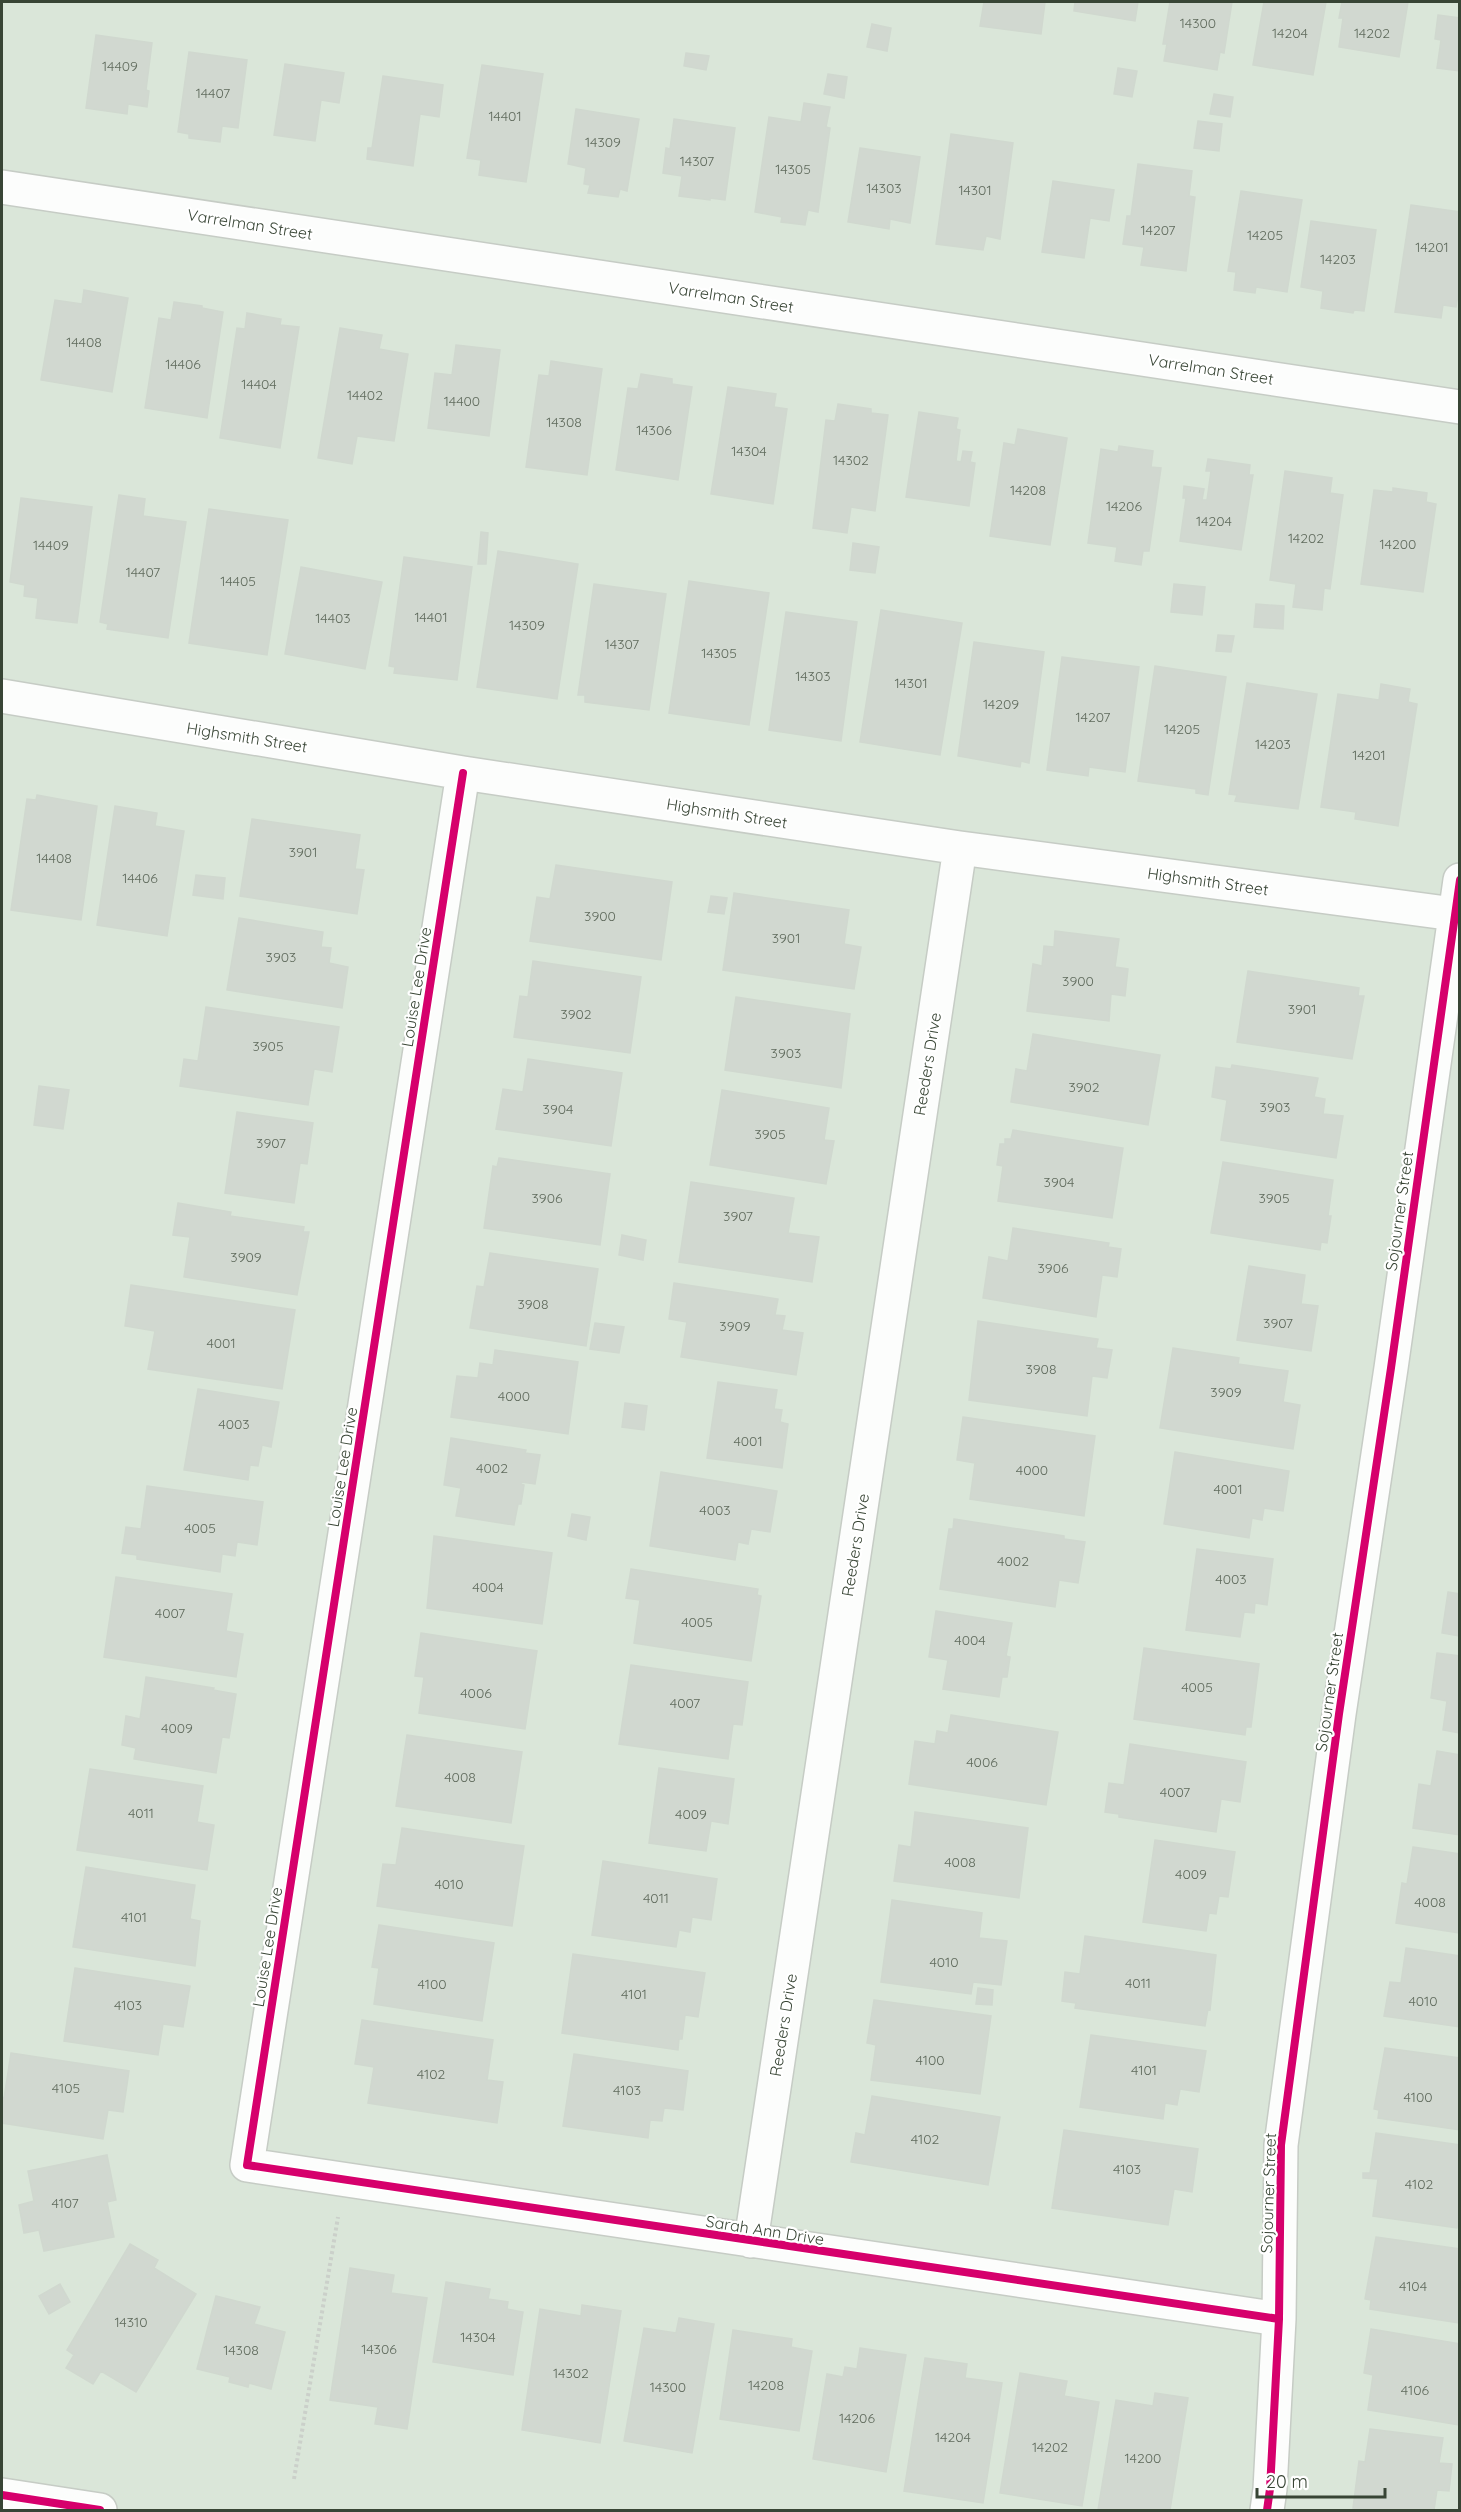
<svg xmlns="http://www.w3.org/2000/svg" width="1461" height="2512" font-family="Quicksand,sans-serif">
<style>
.residential{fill:#dae6d9}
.building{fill:#d1d8d0;stroke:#d0d8cf;stroke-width:1.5}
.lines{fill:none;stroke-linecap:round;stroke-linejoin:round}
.minor-casing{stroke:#c6ccc5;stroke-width:36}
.path{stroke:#cbd0ca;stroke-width:4;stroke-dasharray:3 3;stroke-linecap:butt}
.minor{stroke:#fcfdfc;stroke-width:33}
.cycleway-casing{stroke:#fff;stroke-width:11}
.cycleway{stroke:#d6006c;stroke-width:8}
.labels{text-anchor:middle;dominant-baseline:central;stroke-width:4.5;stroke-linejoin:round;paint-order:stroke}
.number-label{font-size:14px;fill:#606b5d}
.street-label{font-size:16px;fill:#384535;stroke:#fff}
</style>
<rect width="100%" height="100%" fill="#eaf0e9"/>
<path class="residential" d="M2,2H1459V2510H2Z"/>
<path class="building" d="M984,2H1045L1041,34L980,26Z
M1075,2H1138L1135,21L1074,11Z
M1170,2H1232L1224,53L1220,52L1217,70L1164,61L1167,44H1163Z
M1264,2H1326L1313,75L1253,65Z
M1342,2H1408L1399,57L1339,47L1343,18H1339Z
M1438,15L1460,18V71L1437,68L1441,40L1435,39Z
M872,24L891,28L887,51L867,47Z
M96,35L152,43L146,90L149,91L147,107L128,104L127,114L86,108Z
M189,52L247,60L238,128L222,126L220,142L189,138V134L178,132Z
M686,53L709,56L706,70L684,66Z
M285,64L344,73L339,103L321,100L315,141L274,135Z
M482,65L543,74L526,182L479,175L481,160L467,158Z
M1118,68L1137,71L1132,97L1114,94Z
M828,74L847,77L844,98L824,94Z
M383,76L443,85L439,117L420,114L413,166L367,159L368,148H372Z
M1214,94L1233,97L1230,117L1210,114Z
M804,103L830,107L826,127L830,128L818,212L808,210L805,225L781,222L782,217L755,212L769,117L801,122Z
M576,109L639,119L627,191L620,189L618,197L588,193L590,185L584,184L586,168L568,164Z
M674,119L735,128L725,200L710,198V200L679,196L682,176L663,173L666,148L670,149Z
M1198,121L1222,124L1219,151L1194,148Z
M951,134L1013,143L1000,239L986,236L983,250L936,244Z
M860,148L920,157L910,223L890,219L889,229L848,222Z
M1138,164L1192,171L1189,196L1195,197L1186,271L1141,265L1144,247L1123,244L1127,216H1131Z
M1053,181L1114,190L1109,221L1090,218L1084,258L1042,252Z
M1241,191L1302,200L1287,292L1256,287L1255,293L1234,290L1236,272L1228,271Z
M1411,205L1460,212V282L1456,307L1443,305L1441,318L1395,312Z
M1311,221L1376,230L1364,311L1354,310L1353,313L1321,308L1323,291L1301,287Z
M84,290L128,298L112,392L41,380L55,300L82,304Z
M174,302L202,306V308L223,312L207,418L145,408L159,318L171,320Z
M247,313L281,319L280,325L299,327L280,448L220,438L237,328L245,329Z
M340,328L382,335L379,349L408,354L394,441L357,436L352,464L318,458Z
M456,345L500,350L489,436L428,428L435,373L452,375Z
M551,361L602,369L587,475L526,467L539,375L549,376Z
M641,374L672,379V384L692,387L678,480L616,470L628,388L638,389Z
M728,387L776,394L774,407L787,409L773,504L711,494Z
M838,404L871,409V413L888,415L875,511L851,507L847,533L813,528L826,420L835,421Z
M919,412L958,418L956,429L960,430L956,461L961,462L963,451L972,452L970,462L975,463L969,506L906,497Z
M1018,429L1067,438L1050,545L990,536L1004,443L1015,445Z
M1119,446L1153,451L1151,467L1161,468L1149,551H1143L1141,565L1115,561L1117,547L1088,543L1101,449L1118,452Z
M1208,459L1250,465L1249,475H1253L1241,550L1180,541L1186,498H1183L1184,486L1204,489L1202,500H1207L1211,471H1206Z
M1285,471L1332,478L1330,493L1343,495L1330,589L1324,588L1322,610L1293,607L1296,584L1270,580Z
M1393,488L1427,493L1426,502L1436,504L1423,592L1361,584L1374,490L1393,492Z
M119,495L145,499L143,516L186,522L168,638L107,629L108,624L100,622Z
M21,498L92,507L77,623L36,618L38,598L24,596L25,585L10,582Z
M209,509L288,520L267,655L189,643Z
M481,532L488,533L486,564H478Z
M853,543L879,547L875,573L850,570Z
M498,551L578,564L557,699L477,687Z
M404,557L472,567L457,680L394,673L395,667L389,666Z
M301,567L382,582L365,669L285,654Z
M689,581L769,593L749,725L669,713Z
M594,584L666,594L649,710L585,702V695H578Z
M1174,584L1205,587L1202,615L1171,612Z
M1256,604L1284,606L1283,629L1254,627Z
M881,610L962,623L940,755L860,742Z
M786,612L857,622L841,741L769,730Z
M1218,635L1234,636L1231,652L1216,651Z
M974,642L1044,652L1029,763L1021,761L1020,767L958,756Z
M1062,657L1139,667L1125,772L1089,767L1088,776L1047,770Z
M1155,666L1226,677L1208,795L1196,793V789L1138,781Z
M1247,683L1317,694L1298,809L1235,801L1237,795L1229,794Z
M1381,684L1410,689L1408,702L1417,704L1398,826L1355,819L1356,812L1321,807L1338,694L1379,700Z
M37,795L97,806L81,920L11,910L27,799L36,800Z
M115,806L157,813L155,826L184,831L167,936L97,925Z
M252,819L360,835L355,869L364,870L357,914L240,896Z
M556,865L672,882L661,960L530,941L537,897L550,899Z
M196,875L225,878L223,899L193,895Z
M734,893L849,910L844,944L861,947L854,989L723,970Z
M711,896L727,898L724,914L708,912Z
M239,918L323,932L321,947L331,948L329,963L348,967L342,1008L227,990Z
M1055,931L1119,939L1115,967L1128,969L1125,996L1111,994L1109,1021L1027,1011L1033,964L1042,966L1044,946L1054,947Z
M533,961L641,977L630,1053L514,1037L520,996L528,997Z
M1248,971L1359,988L1358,996H1364L1352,1059L1237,1042Z
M736,997L850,1014L841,1088L725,1070Z
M206,1007L339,1027L332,1072L314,1069L308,1105L180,1086L184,1059L198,1061Z
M1033,1034L1160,1055L1148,1125L1011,1102L1016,1069L1027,1071Z
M528,1059L622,1073L611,1146L496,1129L503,1089L523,1092Z
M1232,1065L1318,1078L1314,1097L1325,1099L1323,1114L1343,1116L1336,1158L1221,1140L1227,1100L1212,1097L1216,1067L1231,1069Z
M39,1086L69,1090L63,1129L34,1125Z
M722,1090L829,1108L824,1140L834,1141L826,1184L710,1165Z
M237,1112L313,1123L307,1164L300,1163L294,1203L225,1193Z
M1013,1130L1123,1148L1112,1218L998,1201L1003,1166L997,1165L1000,1144H1005V1139H1011Z
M499,1158L610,1174L600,1245L484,1228L493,1166L497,1167Z
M1223,1162L1333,1180L1328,1216H1331L1327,1243L1321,1242L1320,1250L1211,1233Z
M691,1182L794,1198L788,1233L819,1237L812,1282L679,1262Z
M178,1203L231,1212L230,1216L304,1227L303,1232H309L297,1295L184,1277L190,1237L173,1235Z
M1013,1228L1109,1243L1108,1247L1121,1249L1117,1277L1102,1275L1096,1317L983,1298L989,1257L1008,1261Z
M622,1235L646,1240L643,1260L619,1255Z
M490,1253L598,1269L586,1346L470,1328L477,1286L484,1287Z
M1249,1266L1305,1275L1301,1304L1318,1306L1311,1351L1237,1340Z
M674,1283L778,1299L775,1315L785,1316L782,1330L803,1333L796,1375L681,1357L687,1322L669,1319Z
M131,1285L295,1310L282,1389L148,1369L155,1331L125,1326Z
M978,1321L1098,1339L1096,1348L1112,1350L1107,1378L1092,1376L1087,1416L969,1400Z
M595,1323L624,1327L619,1353L590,1349Z
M1173,1348L1239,1358L1238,1364L1288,1371L1283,1402L1300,1405L1293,1449L1160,1428Z
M495,1350L578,1362L568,1434L451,1417L457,1376L478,1378L480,1363L493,1365Z
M718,1382L777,1390L774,1409L782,1410L780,1422L788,1424L782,1468L707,1458Z
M198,1389L279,1402L271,1447L262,1445L258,1466L250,1465L248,1480L184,1470Z
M625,1403L647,1406L644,1430L622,1427Z
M963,1417L1095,1436L1084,1516L970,1499L975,1463L957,1460Z
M451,1438L526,1450L525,1453L540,1455L535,1484L521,1482V1484L524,1485L521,1504H518L514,1525L456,1516L461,1488L444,1485Z
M1175,1452L1289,1471L1283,1511L1264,1508L1262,1520L1252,1518L1249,1538L1164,1524Z
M661,1472L777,1491L770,1532L751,1529L748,1544L738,1542L735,1560L650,1546Z
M147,1486L263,1502L257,1545L237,1542L235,1556L222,1554L220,1572L137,1559V1555L122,1553L126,1527L141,1529Z
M572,1514L590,1517L586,1540L568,1536Z
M954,1519L1064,1536V1539L1085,1542L1078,1583L1059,1580L1055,1607L940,1589L949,1529H953Z
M434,1536L552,1553L542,1624L427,1608Z
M1197,1549L1273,1559L1267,1605L1255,1603L1254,1613L1244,1612L1240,1637L1186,1630Z
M631,1569L758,1589L757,1595L761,1596L751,1661L634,1643L640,1600L626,1598Z
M116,1577L232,1594L226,1631L243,1634L236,1677L104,1657Z
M1448,1592L1460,1594V1636L1442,1633Z
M936,1611L1012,1623L1006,1656L1010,1657L1007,1677H1002L999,1697L943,1689L948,1660L929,1657Z
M421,1633L537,1651L525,1729L419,1713L424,1677L415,1676Z
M1144,1648L1259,1664L1251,1727H1246L1245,1735L1134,1719Z
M1437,1653L1460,1656V1733L1443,1730L1447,1701L1431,1698Z
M631,1665L748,1682L742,1725L733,1724L728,1759L619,1744Z
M146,1677L214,1688L213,1690L236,1694L229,1738L222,1737L216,1773L134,1759L136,1748L122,1745L126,1716L140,1719Z
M951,1715L1058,1732L1046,1805L909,1784L915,1741L935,1744L937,1731L948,1733Z
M407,1735L522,1752L511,1823L396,1806Z
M1130,1744L1246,1762L1240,1802L1221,1799L1216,1832L1119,1817V1814L1105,1812L1109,1783L1124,1785Z
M1437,1751L1460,1755V1835L1413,1828L1419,1784L1431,1786Z
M659,1768L734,1779L728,1824L711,1821L706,1851L649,1843Z
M90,1769L203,1786L197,1822L214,1825L207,1870L77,1850Z
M915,1812L1028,1828L1019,1898L894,1881L899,1845L911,1847Z
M402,1828L524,1846L512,1926L377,1906L383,1864L396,1865Z
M1155,1840L1235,1852L1228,1897L1219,1896L1216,1914L1209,1913L1206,1931L1143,1922Z
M1413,1847L1460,1854V1933L1396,1923L1402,1883L1407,1884Z
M603,1861L717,1879L711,1920L692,1917L690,1932L679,1930L676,1947L592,1935Z
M86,1867L195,1885L190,1919L200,1921L195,1966L73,1947Z
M892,1900L982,1913L979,1938L1007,1941L1001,1985L973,1982L971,1994L881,1982Z
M379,1925L494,1943L482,2021L374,2004L379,1968L372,1967Z
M1085,1936L1216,1955L1210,2010L1208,2009L1205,2026L1075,2008L1076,2003L1062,2001L1065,1972L1080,1974Z
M1406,1948L1460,1956V2027L1384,2016L1390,1982L1401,1983Z
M573,1954L705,1973L698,2017L685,2015L682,2039H679L678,2050L562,2033Z
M75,1968L190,1986L183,2027L163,2024L158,2055L64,2041Z
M978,1988L993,1990L992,2005L976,2004Z
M874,2000L991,2016L980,2094L871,2080L876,2045L867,2043Z
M362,2020L493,2040L487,2080L503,2082L497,2123L368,2103L374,2067L355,2064Z
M1091,2035L1206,2051L1199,2092L1180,2089L1177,2105L1165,2103L1163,2119L1080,2107Z
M1385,2048L1460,2058V2130L1378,2118L1379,2110L1374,2109Z
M11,2053L129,2071L123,2112L108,2110L103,2139L2,2123V2097L4,2098Z
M574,2054L688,2071L683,2110L664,2108L662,2121L650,2120L648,2138L563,2126Z
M872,2096L1000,2117L988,2185L851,2162L856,2133L865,2135Z
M1064,2130L1198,2149L1192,2192L1174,2189L1168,2225L1052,2208Z
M1376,2133L1460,2145V2214L1457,2228L1373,2216L1378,2179L1363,2178V2173H1370Z
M107,2155L116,2200L107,2202L114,2237L44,2251L39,2230L24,2233L19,2205L34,2201L28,2171Z
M1376,2237L1460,2249V2323L1370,2309L1371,2300L1365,2299Z
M130,2244L158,2260L154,2268L196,2294L136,2392L101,2371L93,2384L66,2368L74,2355L67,2350Z
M350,2268L394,2275L391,2293L427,2298L407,2429L375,2424L378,2407L330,2400Z
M446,2282L490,2289L488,2299L508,2302L507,2309L523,2312L513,2375L433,2362Z
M60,2284L70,2302L49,2314L39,2296Z
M216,2296L260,2307L254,2324L285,2332L271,2389L249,2383L248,2387L229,2382L230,2377L197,2369Z
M582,2305L621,2311L600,2443L522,2430L540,2309L581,2316Z
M679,2318L714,2324L692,2453L624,2441L644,2328L676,2333Z
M1371,2329L1460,2344V2425L1368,2410L1373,2375L1364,2373Z
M733,2330L792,2339L791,2347L812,2351L799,2431L720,2419Z
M860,2348L906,2355L886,2472L813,2459L827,2374L843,2377L845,2367L857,2369Z
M925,2358L967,2364L965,2378L1002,2383L983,2503L904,2491Z
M1020,2373L1067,2381L1064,2396L1099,2402L1082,2506L1000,2493Z
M1155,2393L1188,2398L1170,2510H1098L1116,2400L1153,2406Z
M1370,2429L1443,2438L1439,2463L1452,2464L1449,2491L1437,2490L1434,2510H1373L1353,2508L1359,2461L1365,2462Z"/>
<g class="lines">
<g class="minor-casing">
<path id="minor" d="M2,187L1460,407
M2,696L463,773L960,848L1454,914
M463,773L247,2165L1279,2319
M751,2241L960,848
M2,2495L100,2510
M1267,2510L1270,2489L1279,2319L1281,2145L1339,1714L1391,1368L1460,880"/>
</g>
<path class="path" d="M294,2479L338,2217"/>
<use href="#minor" class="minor"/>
<g class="cycleway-casing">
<path id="cycleway" d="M463,773L247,2165L1279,2319
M2,2495L100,2510
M1267,2510L1270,2489L1279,2319L1281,2145L1339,1714L1391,1368L1460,880"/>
</g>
<use href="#cycleway" class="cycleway"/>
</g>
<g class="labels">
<g class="number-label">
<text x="1198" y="23">14300</text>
<text x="1290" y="33">14204</text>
<text x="1372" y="33">14202</text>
<text x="120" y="66">14409</text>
<text x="213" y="93">14407</text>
<text x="505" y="116">14401</text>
<text x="603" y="142">14309</text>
<text x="697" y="161">14307</text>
<text x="793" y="169">14305</text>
<text x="884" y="188">14303</text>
<text x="975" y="190">14301</text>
<text x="1158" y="230">14207</text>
<text x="1265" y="235">14205</text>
<text x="1432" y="247">14201</text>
<text x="1338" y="259">14203</text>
<text x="84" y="342">14408</text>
<text x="183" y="364">14406</text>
<text x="259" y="384">14404</text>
<text x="365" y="395">14402</text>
<text x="462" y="401">14400</text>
<text x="564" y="422">14308</text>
<text x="654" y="430">14306</text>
<text x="749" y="451">14304</text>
<text x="851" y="460">14302</text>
<text x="1028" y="490">14208</text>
<text x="1124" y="506">14206</text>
<text x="1214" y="521">14204</text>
<text x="1306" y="538">14202</text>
<text x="1398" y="544">14200</text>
<text x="51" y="545">14409</text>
<text x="143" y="572">14407</text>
<text x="238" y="581">14405</text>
<text x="431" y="617">14401</text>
<text x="333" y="618">14403</text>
<text x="527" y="625">14309</text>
<text x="622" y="644">14307</text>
<text x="719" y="653">14305</text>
<text x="813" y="676">14303</text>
<text x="911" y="683">14301</text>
<text x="1001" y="704">14209</text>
<text x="1093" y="717">14207</text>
<text x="1182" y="729">14205</text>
<text x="1273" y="744">14203</text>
<text x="1369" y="755">14201</text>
<text x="303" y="852">3901</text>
<text x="54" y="858">14408</text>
<text x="140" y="878">14406</text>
<text x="600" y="916">3900</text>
<text x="786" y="938">3901</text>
<text x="281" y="957">3903</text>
<text x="1078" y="981">3900</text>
<text x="1302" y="1009">3901</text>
<text x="576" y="1014">3902</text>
<text x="268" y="1046">3905</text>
<text x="786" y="1053">3903</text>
<text x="1084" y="1087">3902</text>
<text x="1275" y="1107">3903</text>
<text x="558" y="1109">3904</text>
<text x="770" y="1134">3905</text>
<text x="271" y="1143">3907</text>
<text x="1059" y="1182">3904</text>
<text x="547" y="1198">3906</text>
<text x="1274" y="1198">3905</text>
<text x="738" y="1216">3907</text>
<text x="246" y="1257">3909</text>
<text x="1053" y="1268">3906</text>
<text x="533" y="1304">3908</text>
<text x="1278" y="1323">3907</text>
<text x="735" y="1326">3909</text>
<text x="221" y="1343">4001</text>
<text x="1041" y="1369">3908</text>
<text x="1226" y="1392">3909</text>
<text x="514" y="1396">4000</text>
<text x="234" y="1424">4003</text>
<text x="748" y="1441">4001</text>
<text x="492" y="1468">4002</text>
<text x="1032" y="1470">4000</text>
<text x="1228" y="1489">4001</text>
<text x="715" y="1510">4003</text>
<text x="200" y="1528">4005</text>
<text x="1013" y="1561">4002</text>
<text x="1231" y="1579">4003</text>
<text x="488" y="1587">4004</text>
<text x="170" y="1613">4007</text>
<text x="697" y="1622">4005</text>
<text x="970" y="1640">4004</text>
<text x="1197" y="1687">4005</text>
<text x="476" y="1693">4006</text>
<text x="685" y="1703">4007</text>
<text x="177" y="1728">4009</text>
<text x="982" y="1762">4006</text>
<text x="460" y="1777">4008</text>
<text x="1175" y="1792">4007</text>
<text x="141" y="1813">4011</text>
<text x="691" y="1814">4009</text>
<text x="960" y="1862">4008</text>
<text x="1191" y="1874">4009</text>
<text x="449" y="1884">4010</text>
<text x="656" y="1898">4011</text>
<text x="1430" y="1902">4008</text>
<text x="134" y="1917">4101</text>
<text x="944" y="1962">4010</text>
<text x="1138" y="1983">4011</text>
<text x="432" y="1984">4100</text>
<text x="634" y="1994">4101</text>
<text x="1423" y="2001">4010</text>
<text x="128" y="2005">4103</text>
<text x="930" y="2060">4100</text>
<text x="1144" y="2070">4101</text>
<text x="431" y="2074">4102</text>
<text x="66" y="2088">4105</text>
<text x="627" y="2090">4103</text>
<text x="1418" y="2097">4100</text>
<text x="925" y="2139">4102</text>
<text x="1127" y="2169">4103</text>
<text x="1419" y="2184">4102</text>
<text x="65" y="2203">4107</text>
<text x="1413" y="2286">4104</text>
<text x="131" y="2322">14310</text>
<text x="478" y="2337">14304</text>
<text x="379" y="2349">14306</text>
<text x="241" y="2350">14308</text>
<text x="571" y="2373">14302</text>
<text x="766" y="2385">14208</text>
<text x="668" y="2387">14300</text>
<text x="1415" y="2390">4106</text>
<text x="857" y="2418">14206</text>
<text x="953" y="2437">14204</text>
<text x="1050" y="2447">14202</text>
<text x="1143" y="2458">14200</text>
</g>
<g class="street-label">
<text transform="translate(250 224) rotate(9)">Varrelman Street</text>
<text transform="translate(731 297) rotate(9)">Varrelman Street</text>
<text transform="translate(1211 369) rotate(9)">Varrelman Street</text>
<text transform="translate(247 737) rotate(9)">Highsmith Street</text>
<text transform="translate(727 813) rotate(9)">Highsmith Street</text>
<text transform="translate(1208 881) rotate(8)">Highsmith Street</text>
<text transform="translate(416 987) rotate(-81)">Louise Lee Drive</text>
<text transform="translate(927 1064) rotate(-81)">Reeders Drive</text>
<text transform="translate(1399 1211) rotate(-82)">Sojourner Street</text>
<text transform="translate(342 1467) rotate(-81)">Louise Lee Drive</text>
<text transform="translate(855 1545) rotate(-81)">Reeders Drive</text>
<text transform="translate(1329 1692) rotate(-82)">Sojourner Street</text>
<text transform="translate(267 1947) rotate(-81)">Louise Lee Drive</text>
<text transform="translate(783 2025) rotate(-81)">Reeders Drive</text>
<text transform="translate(1268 2193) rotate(-88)">Sojourner Street</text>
<text transform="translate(765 2230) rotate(9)">Sarah Ann Drive</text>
</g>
</g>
<rect width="1461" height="2512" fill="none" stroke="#384535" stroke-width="6"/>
<path d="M1257 2488v9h128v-9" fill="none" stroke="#384535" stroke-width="3"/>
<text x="1266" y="2488" font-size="18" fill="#384535" stroke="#ffffff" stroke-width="4.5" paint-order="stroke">20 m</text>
</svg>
